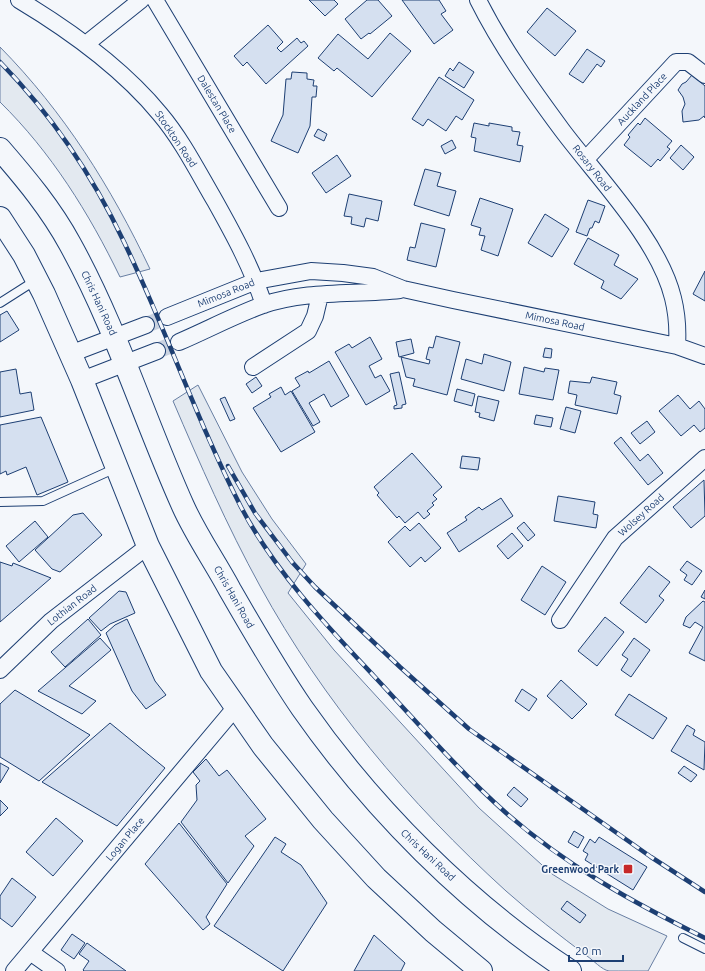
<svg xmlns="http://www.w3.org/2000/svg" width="705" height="971" font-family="Ubuntu,sans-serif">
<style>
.green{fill:#e3e9f0;stroke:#687fa3}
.building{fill:#d5e0f0;stroke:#1d3f73}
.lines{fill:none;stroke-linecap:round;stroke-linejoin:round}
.minor-tunnel{stroke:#c9d2e0;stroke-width:16;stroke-dasharray:16 8;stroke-linecap:butt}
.service-casing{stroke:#1d3f73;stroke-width:10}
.minor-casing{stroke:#1d3f73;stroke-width:18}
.primary-casing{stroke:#1d3f73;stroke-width:24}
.service{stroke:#f4f7fb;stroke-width:8}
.minor{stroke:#f4f7fb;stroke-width:16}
.primary{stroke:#f4f7fb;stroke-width:22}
.rail-casing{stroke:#1d3f73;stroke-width:4.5}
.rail{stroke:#f4f7fb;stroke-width:3;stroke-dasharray:9;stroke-linecap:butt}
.poi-dot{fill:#c62828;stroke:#f4f7fb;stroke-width:1.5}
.labels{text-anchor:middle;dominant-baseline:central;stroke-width:3;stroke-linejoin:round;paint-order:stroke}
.street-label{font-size:10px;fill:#1d3f73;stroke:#f4f7fb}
.poi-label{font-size:10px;font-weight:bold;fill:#1d3f73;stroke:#f4f7fb;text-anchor:end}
</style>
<rect width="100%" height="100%" fill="#f4f7fb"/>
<path class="green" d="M0,47C64,112 111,187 150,269L120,277C89,213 51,152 0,102Z
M198,385L242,472L272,519L306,564L288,593L334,650L479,808L552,874L608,909L667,936L648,971C635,971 621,971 609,971C602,970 593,960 587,956C559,935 532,914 506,891C409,803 323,701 260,586C227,526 200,464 173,401Z"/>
<path class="building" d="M309,0H334L338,4L325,16Z
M367,0H378L392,16L370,34L369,33L361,39L345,19Z
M402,0H439L446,11L441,14L453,30L434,44Z
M547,8L576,31L555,56L527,32Z
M268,25L283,42L277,48L281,52L297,38L301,43L304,41L308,46L266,84L247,62L243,66L234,56Z
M390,33L411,51L372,97L337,68L334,71L318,58L338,34L368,59Z
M587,49L605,61L601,67L597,64L583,83L569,74Z
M459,62L474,72L464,88L445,76L450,68L453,71Z
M292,72L307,73V79L314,80L313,86H317L316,97H312L310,126L298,153L271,141L283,115L286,79H291Z
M692,75L705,86V118L704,116L699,120L683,122L682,111L685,104L683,97L678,90L682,84L686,82Z
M439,77L474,100L462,120L456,116L446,131L428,119L423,126L412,119Z
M645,118L672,141L667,147L670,149L660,161L658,159L651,167L624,145L630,137L628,135L638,123L640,125Z
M474,123L489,126V123L512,127V131L520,132L517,145L523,146L520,162L474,151L476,138L471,137Z
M318,129L327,134L324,141L314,136Z
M452,140L456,148L445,154L441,146Z
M681,145L694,157L683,170L670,158Z
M337,155L351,176L326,193L312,173Z
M425,169L441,173L437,186L456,191L449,216L414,205Z
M349,194L382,201L378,221L366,218L364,227L351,224L352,217L344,216Z
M480,198L513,209L498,256L481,250L485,236L479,235L481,228L471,225Z
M588,200L605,206L599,223L595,221L592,228H590L587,236L576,232Z
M545,214L569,229L552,257L528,243Z
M421,223L445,229L436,267L407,260L410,247L415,248Z
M588,238L619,255L614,265L638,279L621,299L601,288L604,281L574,264Z
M705,271V301L693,294Z
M7,311L19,330L0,342V315Z
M436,336L460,342L447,395L413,386L415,379L406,377L401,357L429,364L430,360L426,359L429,347L433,348Z
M370,337L382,359L369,366L375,378L381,375L390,391L366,405L335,352L349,344L352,348Z
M411,339L414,353L399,357L396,342Z
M545,348L552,349L551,358L543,357Z
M484,354L511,362L504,391L461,379L466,359L482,364Z
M329,361L349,396L331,407L324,394L309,403L320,422L313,426L292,391L300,386L295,378L308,371L309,373Z
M524,367L544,372L545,368L559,370L553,400L519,394Z
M16,369L20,394L31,392L34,410L0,417V372Z
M399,372L406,404L402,405V408L394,409V406L397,405L390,374Z
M256,377L262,386L252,393L246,384Z
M592,377L617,382L614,394L621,396L617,414L575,405L577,395L568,393L570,381L590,383Z
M281,387L285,395L291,391L315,432L281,452L253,408L271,397L269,394Z
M457,389L475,394L472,406L454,401Z
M678,395L690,409L699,401L705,409V428L700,432L694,425L681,436L659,411Z
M478,396L499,401L494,421L479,417L480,413L475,412Z
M225,397L235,419L230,421L220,399Z
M566,407L581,411L575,433L560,429Z
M536,415L553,418L551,427L534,424Z
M41,417L68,482L37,495L26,467L7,475L6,471L0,474V425Z
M647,421L655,432L640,444L631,433Z
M621,437L640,461L648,454L663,473L648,485L614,443Z
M412,453L442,487L433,495L437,499L432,503L434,505L427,511L430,514L424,519L418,512L405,523L399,516L397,518L377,495L379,493L374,487Z
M462,456L480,458L478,470L460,468Z
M704,480L705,516L691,528L673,507Z
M558,496L595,502L593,514L598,515L596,528L554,521Z
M501,498L513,516L459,552L447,533L467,520L465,517L479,507L482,510Z
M83,513L102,535L60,572L52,569L35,550L73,515Z
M35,521L48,537L19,562L6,546Z
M524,522L535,535L528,541L517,528Z
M419,523L441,548L425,562L421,557L410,567L388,542L405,526L410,531Z
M512,533L523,546L508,559L497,546Z
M687,561L702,571L692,585L684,580L687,575L680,570Z
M0,562L12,566L13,563L51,578L0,622Z
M542,566L566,582L545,615L521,600Z
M649,566L670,582L659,596L664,600L646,623L620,603Z
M705,590V599L701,597Z
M119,591L126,592L135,613L110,624L101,631L89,618Z
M703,601L705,602V661L689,653L703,627L695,622L690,628L683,625L686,617Z
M605,617L624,632L597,666L578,651Z
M88,619L101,635L65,667L51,652Z
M127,619L155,681L166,695L146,709L132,691L106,633L115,625Z
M100,638L111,650L69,686L96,701L82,714L38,691Z
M634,638L650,650L631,677L621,670L628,659L622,655Z
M561,680L587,704L572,719L547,696Z
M522,689L537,699L529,711L515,701Z
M15,690L90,735L39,781L0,757V704Z
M629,694L667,718L653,739L615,715Z
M110,723L165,768L117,826L42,782Z
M687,725L695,730L693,735L705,742L704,770L671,751Z
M206,759L219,776L227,770L266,819L245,836L254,846L228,883L181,822L197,800L196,785L200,781L193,772Z
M0,763L9,768L0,783Z
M684,766L697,775L691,782L678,773Z
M514,787L528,799L521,807L507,795Z
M0,800L8,808L0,816Z
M56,818L83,841L53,876L26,852Z
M179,823L227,884L206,917L210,924L203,930L145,864Z
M574,831L584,837L578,848L568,842Z
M275,837L286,844L281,852L301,865L327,903L283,971L214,926Z
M599,837L647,867L633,890L585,860L588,854L583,851L590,839L595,843Z
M12,878L36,897L12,927L0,918V896Z
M567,901L586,915L580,923L561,909Z
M72,934L85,943L74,959L61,950Z
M374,935L405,963L401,971H354Z
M87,943L126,971H84L83,970L89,961L79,954Z"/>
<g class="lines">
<path class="minor-tunnel" d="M146,325L167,317
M157,351L179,342"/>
<g class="service-casing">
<path id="service" d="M0,303L36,280
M0,502L43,501L116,468
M683,938L705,949"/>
</g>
<g class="minor-casing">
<path id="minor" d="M19,0C69,30 123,69 160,114C182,140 198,172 215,201C234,235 252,268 264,305
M155,0L279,208
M478,0C501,46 531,88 562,130C598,178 659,240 673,298C677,314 678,330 677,346
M86,44L141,0
M586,159L676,62H688L705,75
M167,317L256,281L311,271L343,273L373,277L403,289L453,300L677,346L705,356
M179,342C207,330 235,315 263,305C307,290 355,295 400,290
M70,354L146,325
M253,367L308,331L315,316L320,295
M82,380L157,351
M560,620L615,538L705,458
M0,670L51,621L148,546
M30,952L57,971
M14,971L235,708"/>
</g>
<g class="primary-casing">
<path id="primary" d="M0,149C26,179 51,209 70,244C116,327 144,419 183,506C196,535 215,562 230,590C253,630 276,670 302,708C372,808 467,904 570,971
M0,218L24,255L44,294L82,380L148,546L211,671L263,746L323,820L376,878L433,931L481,971"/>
</g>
<use href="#service" class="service"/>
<use href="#minor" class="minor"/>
<use href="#primary" class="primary"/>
<g class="rail-casing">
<path id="rail" d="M0,62C51,114 93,176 124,242C166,329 197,421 241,507C274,570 324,623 373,675C416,721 458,770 505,812C565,865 634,903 705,938
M228,466L255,513L292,562L315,587L400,667L469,729L651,857L705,892"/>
</g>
<use href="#rail" class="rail"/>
</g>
<rect class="poi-dot" x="623" y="864" width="10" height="10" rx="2"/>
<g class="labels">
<g class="street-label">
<text transform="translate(642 99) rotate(-47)">Auckland Place</text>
<text transform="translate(217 104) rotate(59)">Dalestan Place</text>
<text transform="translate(176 139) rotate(56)">Stockton Road</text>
<text transform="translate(592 168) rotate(52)">Rosary Road</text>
<text transform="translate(226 293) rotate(-22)">Mimosa Road</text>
<text transform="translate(99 303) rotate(65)">Chris Hani Road</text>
<text transform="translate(555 321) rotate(12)">Mimosa Road</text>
<text transform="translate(641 515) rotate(-42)">Wolsey Road</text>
<text transform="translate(234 597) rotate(60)">Chris Hani Road</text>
<text transform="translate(72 605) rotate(-38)">Lothian Road</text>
<text transform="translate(125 839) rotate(-50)">Logan Place</text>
<text transform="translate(428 855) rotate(43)">Chris Hani Road</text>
</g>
<g class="poi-label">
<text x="619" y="869">Greenwood Park</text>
</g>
</g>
<path d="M569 955v6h54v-6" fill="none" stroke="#1d3f73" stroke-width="2"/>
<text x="575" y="955" font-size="12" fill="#1d3f73" stroke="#f4f7fb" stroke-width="3" paint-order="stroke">20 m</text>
</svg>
